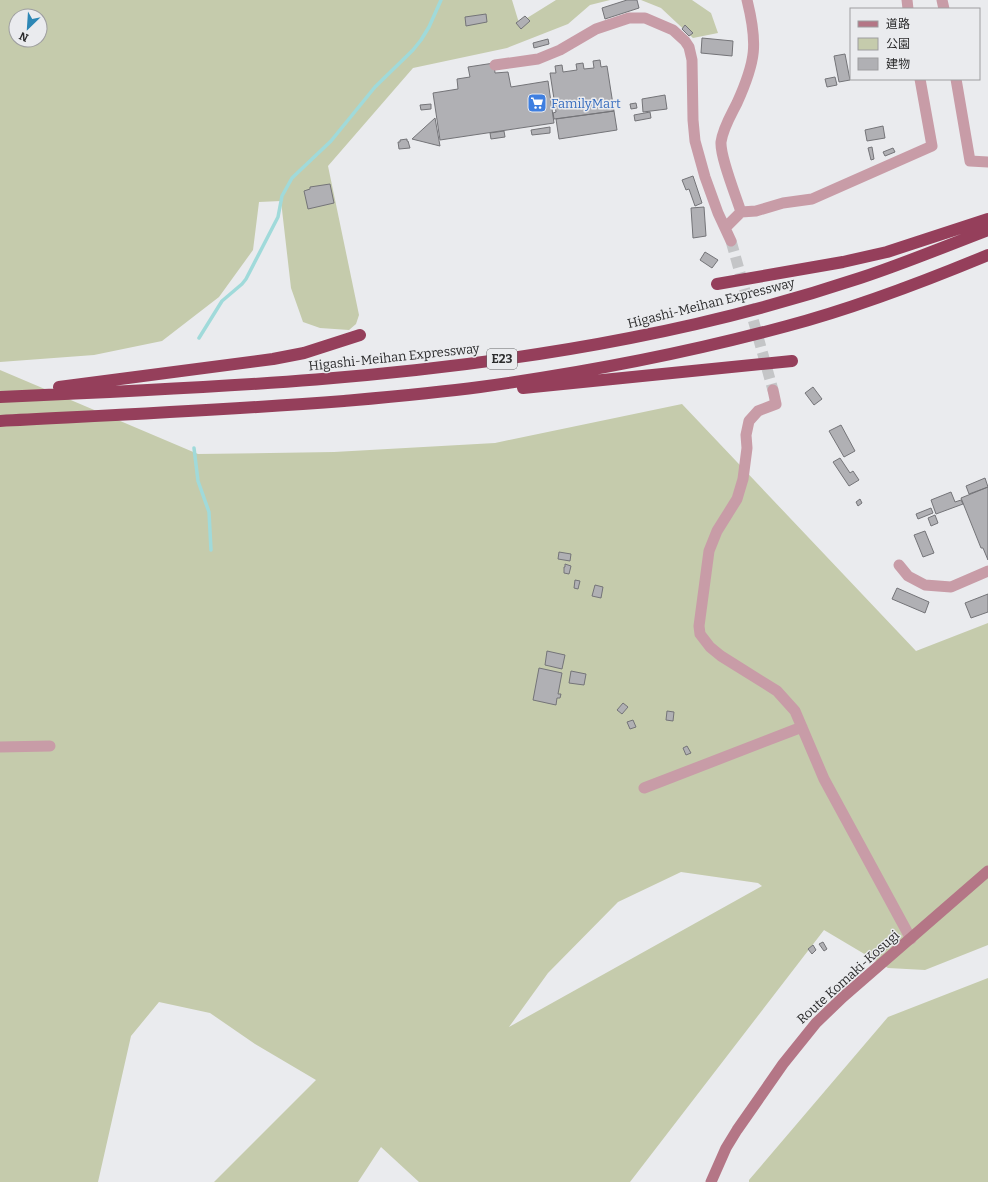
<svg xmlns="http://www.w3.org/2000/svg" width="988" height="1182" font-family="Bitter,'Noto Sans JP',serif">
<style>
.green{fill:#c5cbac;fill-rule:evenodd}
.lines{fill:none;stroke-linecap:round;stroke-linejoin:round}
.stream{stroke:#a0dada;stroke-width:3.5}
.building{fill:#b0b0b4;stroke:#747478}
.minor-tunnel{stroke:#c4c5c7;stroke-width:11;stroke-dasharray:11 5.5;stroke-linecap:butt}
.minor{stroke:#c89ca7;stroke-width:11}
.secondary{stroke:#b47686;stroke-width:11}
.motorway{stroke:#953f5b;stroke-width:12}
.labels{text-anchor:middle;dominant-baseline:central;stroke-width:3;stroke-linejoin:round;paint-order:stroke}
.shield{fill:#eaebee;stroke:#646566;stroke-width:1}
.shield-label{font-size:12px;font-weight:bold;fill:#2b2b2c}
.shop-label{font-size:13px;fill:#366cbe;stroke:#eaebee;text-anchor:start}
.street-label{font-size:13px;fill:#2b2b2c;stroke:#eaebee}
</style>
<rect width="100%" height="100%" fill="#eaebee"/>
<path class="green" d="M0,0H512L519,23L556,0H610L590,5L568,24L507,48L413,68L328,166L359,315L356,324L349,330L320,328L303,322L291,288L281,201L259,202L253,250L219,297L162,341L94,355L0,362ZM16,16H40V40H16Z
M641,0H692L711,13L718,33L693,38L661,8Z
M0,370L198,454L334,452L495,443L682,404L916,651L988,623V945L925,970L888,968L824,930L630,1182H419L381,1147L358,1182H214L316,1080L255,1044L210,1013L159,1002L131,1036L98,1182H0ZM681,872L758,883L762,886L509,1027L548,973L618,902Z
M988,978V1182H749V1180L888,1017Z"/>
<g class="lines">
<path class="stream" d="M199,338L222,301L242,284L246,279L278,217L282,196L292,178L331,141L375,87L413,50L421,40L429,27L441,0
M194,448L198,481L209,512L211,550"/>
</g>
<path class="building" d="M627,0H637L639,8L605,19L602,8Z
M486,14L487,22L466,26L465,17Z
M525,16L530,21L521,29L516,23Z
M685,25L693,33L689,36L682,29Z
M702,38L733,41L732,56L701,53Z
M548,39L549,44L534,48L533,43Z
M845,54L850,80L839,82L834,56Z
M600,60L601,67L607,66L614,111L554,119L553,113L556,112L550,73H556L555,66L562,65L563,72L577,70L576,64L583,63L584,69L594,68L593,61Z
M494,63L495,73L508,72L511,87L548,81L554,123L440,140L433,93L458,89L457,79L470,77L468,67Z
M835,77L837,85L827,87L825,79Z
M665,95L667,109L643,112L642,99Z
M636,103L637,108L631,109L630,104Z
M431,104V109L421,110L420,105Z
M614,111L617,130L559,139L556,119Z
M650,112L651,118L635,121L634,115Z
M435,118L440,146L412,139Z
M883,126L885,138L867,141L865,130Z
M550,127V133L532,135L531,130Z
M504,131L505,137L491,139L490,133Z
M407,139V141H408L410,148L399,149L398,142H400V140Z
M872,147L874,159L871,160L868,148Z
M893,148L895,152L885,156L883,152Z
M693,176L702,203L695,206L689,189L686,190L682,180Z
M330,184L334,203L308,209L304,191L310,189V187Z
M704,207L706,236L693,238L691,208Z
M705,252L718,260L712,268L700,260Z
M813,387L822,399L814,405L805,393Z
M841,425L855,451L844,457L829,431Z
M840,458L850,473L853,471L859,480L849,486L833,462Z
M985,478L988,487L969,494L966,486Z
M988,487V560L983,548H981L961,498Z
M951,492L955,502L961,500L963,504L936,514L931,500Z
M860,499L862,503L858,506L856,502Z
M931,508L933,513L918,519L916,514Z
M935,515L938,523L931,526L928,518Z
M925,531L934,553L923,557L914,535Z
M559,552L571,554L570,561L558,559Z
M565,564L571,566L569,574L564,573V567H565Z
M575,580L580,581L578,589L574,588Z
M595,585L603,587L601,598L592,596Z
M897,588L929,602L925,613L892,599Z
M988,594V612L971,618L965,603Z
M547,651L565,655L562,669L545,665Z
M539,668L562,673L558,694H561L560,698H557L556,705L533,700Z
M571,671L586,674L584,685L569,683Z
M623,703L628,707L622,714L617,710Z
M667,711L674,712L673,721L666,720Z
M633,720L636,727L630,729L627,722Z
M687,746L691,753L686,755L683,748Z
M823,942L827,949L824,951L819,944Z
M813,945L816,950L812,954L808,949Z"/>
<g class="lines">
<path class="minor-tunnel" d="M731,241L773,390"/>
<path class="minor" d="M907,0L908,9
M942,0L944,9
M495,65L538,59L560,50L596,29L629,18H645L673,30L685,41L689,47L692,60L693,120L695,141L705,177L718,213L731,241
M956,79L970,161L988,162
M741,212C736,196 720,157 721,142C723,128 731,115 737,103C756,61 758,44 747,0
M726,227L741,212L756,211L783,203L812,199L932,146L920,79
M773,390L776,404L758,411L749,421L746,435L747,448L743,479L737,499L717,531L709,551L699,626L700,634L710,647L721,656L777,691L795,711L824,779L911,939
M899,565L908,576L925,585L951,587L988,571
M0,747L50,746
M644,788L802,727"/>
<path class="secondary" d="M711,1182L726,1148L737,1130L783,1064L816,1023L843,997L988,871"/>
<path class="motorway" d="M717,284L843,262L887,252L988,219
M59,387L273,359L304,353L360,335
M523,388L792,361
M0,397C211,388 422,379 630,338C707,323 785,303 860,278C903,264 946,246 988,230
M0,421C115,415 229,410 344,401C389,397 435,393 480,387C583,373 687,353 787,326C855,308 923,282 988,255"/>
</g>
<defs>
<g id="supermarket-square" transform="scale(1)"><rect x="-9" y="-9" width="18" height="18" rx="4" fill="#3f7fe0" stroke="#eaebee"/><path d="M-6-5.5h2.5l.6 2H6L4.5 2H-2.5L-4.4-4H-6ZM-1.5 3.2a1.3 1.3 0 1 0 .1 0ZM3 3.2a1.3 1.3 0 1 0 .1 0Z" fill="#fff"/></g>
</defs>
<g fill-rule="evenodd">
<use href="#supermarket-square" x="537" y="103"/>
</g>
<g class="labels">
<rect class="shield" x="487" y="349" width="30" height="20" rx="3"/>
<g class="shield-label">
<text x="502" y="359">E23</text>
</g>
<g class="shop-label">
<text x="551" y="103">FamilyMart</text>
</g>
<g class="street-label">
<text transform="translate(711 303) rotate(-14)">Higashi-Meihan Expressway</text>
<text transform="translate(394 357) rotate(-6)">Higashi-Meihan Expressway</text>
<text transform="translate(848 977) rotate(-42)">Route Komaki-Kosugi</text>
</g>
</g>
<rect x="850" y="8" width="130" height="72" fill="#eaebee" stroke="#9e9ea0"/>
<rect x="858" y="21" width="20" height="6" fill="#b47686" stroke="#9e9ea0"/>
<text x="886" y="28" font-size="12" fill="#2b2b2c">道路</text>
<rect x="858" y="38" width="20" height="12" fill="#c5cbac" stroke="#9e9ea0"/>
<text x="886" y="48" font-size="12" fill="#2b2b2c">公園</text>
<rect x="858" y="58" width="20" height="12" fill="#b0b0b4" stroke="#9e9ea0"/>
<text x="886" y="68" font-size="12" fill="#2b2b2c">建物</text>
<g transform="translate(28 28) rotate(205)"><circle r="19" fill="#eaebee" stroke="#9e9ea0"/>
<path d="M0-3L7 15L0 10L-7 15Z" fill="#2d87b5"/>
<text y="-6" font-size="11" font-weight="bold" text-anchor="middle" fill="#2b2b2c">N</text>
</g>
</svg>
